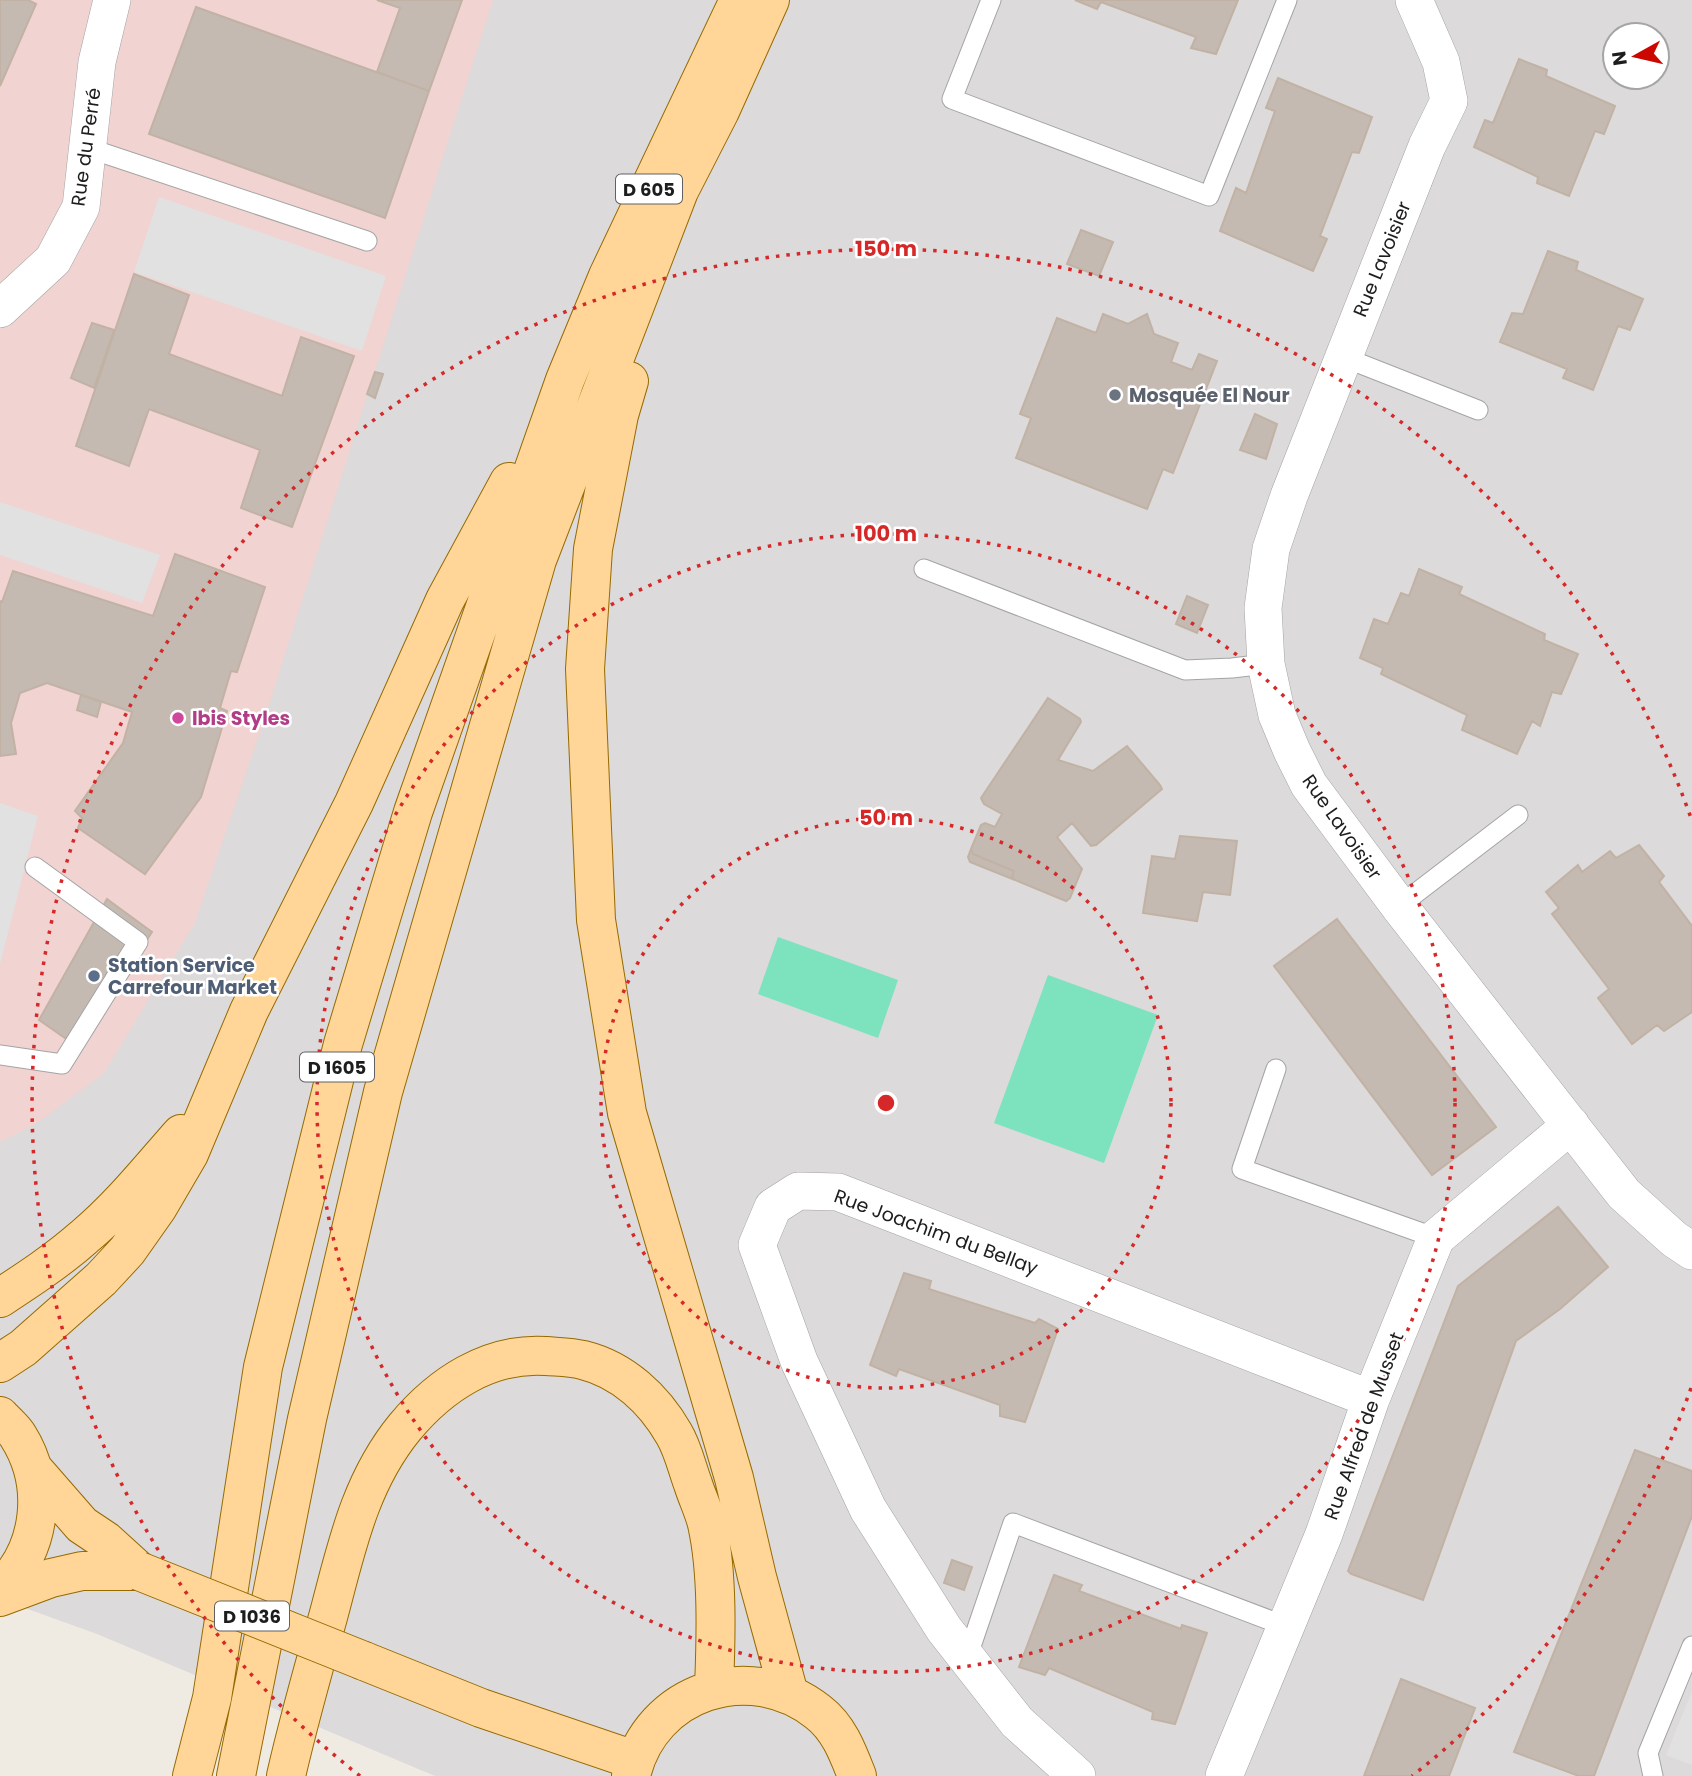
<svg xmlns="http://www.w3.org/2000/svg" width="1692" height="1776" font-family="Poppins,sans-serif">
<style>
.residential{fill:#dcdada;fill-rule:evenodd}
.commercial{fill:#f1d3d1}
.pitch{fill:#7de2be}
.parking{fill:#e1e1e1}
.building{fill:#c4bab2;stroke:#c1b2a4;stroke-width:2}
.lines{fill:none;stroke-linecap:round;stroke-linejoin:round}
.lane-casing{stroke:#a4a4a4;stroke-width:21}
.street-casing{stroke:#a4a4a4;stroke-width:38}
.primary-casing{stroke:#976a00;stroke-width:40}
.lane{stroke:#fff;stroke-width:19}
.street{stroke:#fff;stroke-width:37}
.primary{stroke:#ffd698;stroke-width:38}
.primary-bridge-casing{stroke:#976a00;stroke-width:40;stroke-linecap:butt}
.primary-bridge{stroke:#ffd698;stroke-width:38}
.ring{fill:none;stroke:#d62828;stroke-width:3.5;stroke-dasharray:3.5 7}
.worship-dot{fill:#6b7280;stroke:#fff;stroke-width:2.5}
.hotel-dot{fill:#d1479c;stroke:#fff;stroke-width:2.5}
.service-dot{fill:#5c6f8a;stroke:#fff;stroke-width:2.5}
.labels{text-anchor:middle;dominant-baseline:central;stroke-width:5;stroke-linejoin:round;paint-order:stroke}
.shield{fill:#fff;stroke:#616161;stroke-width:2}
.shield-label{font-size:18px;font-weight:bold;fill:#1d1d1d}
.street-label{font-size:19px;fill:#1d1d1d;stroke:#fff}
.worship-label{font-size:19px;font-weight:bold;fill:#5b616d;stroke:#fff;text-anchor:start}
.hotel-label{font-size:19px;font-weight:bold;fill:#b23c85;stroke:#fff;text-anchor:start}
.service-label{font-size:19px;font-weight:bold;fill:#4e5e75;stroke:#fff;text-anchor:start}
.centre{fill:#d62828;stroke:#fff;stroke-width:3.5}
.ring-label{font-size:21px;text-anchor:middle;font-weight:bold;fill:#d62828;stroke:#fff;stroke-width:5;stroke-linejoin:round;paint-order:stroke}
</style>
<rect width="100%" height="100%" fill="#efebe3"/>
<path class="residential" d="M0,0H1692V1776H435L97,1634L0,1599ZM1615,35H1657V77H1615Z"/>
<path class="commercial" d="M0,0H493L266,714L195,923L104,1073L36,1124L0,1142Z"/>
<path class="pitch" d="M778,937L898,980L878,1038L758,994Z
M1048,975L1158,1015L1104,1163L994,1123Z"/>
<path class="parking" d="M159,197L386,276L362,351L134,272Z
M0,502L160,555L142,603L0,555Z
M0,803L38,816L0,964Z
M1692,1691V1765L1666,1755Z"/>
<path class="building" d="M0,0H28L36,4L0,86Z
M377,0H462L429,91L377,72L400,8Z
M1075,0H1238L1216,54L1191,48L1196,37L1101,2L1097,9Z
M196,7L429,91L385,218L149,134Z
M1519,59L1547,70L1546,76L1615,106L1604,134L1595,131L1569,196L1537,183L1538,177L1474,147L1485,120L1493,123Z
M1278,78L1372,117L1359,153L1352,152L1320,236L1327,239L1313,271L1220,231L1236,188L1246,193L1275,111L1266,108Z
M1081,230L1113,242L1099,276L1067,264Z
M1548,251L1578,262L1576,270L1643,299L1630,330L1618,326L1593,390L1563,378L1567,369L1500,342L1512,313L1523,314Z
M134,274L189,295L169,354L282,396L301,337L354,356L292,527L241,508L260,450L149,409L129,466L76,446Z
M1103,314L1128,324L1147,314L1154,334L1178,343L1171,362L1192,370L1199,354L1217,361L1173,473L1163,469L1147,509L1016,458L1031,418L1020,414L1057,318L1096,333Z
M92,323L114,330L94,388L71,378Z
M375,372L383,374L375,398L367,394Z
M1255,414L1277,424L1266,459L1240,450Z
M175,554L265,587L237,672L231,671L220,708L227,711L201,797L145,874L78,828L82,818L75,811L123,743L132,712L47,683L20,693L11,723L16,754L0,756V601L2,602L13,571L153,616Z
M1419,569L1462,587L1459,594L1545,634L1544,640L1578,654L1561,694L1552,692L1540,726L1532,721L1517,754L1462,730L1467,715L1381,674L1383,668L1360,658L1374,619L1388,624L1401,593L1409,596Z
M1187,596L1208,605L1197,633L1176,624Z
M81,695L101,702L97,717L77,710Z
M1048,698L1080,719L1081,722L1058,760L1093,771L1127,746L1160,785L1162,789L1096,845L1091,846L1072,823L1057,837L1082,869L1070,898L1066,901L1015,880L1012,877L1014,871L973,854L971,849L981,825L985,823L995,827L1002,814L984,804L981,798Z
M1180,836L1237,841L1230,895L1203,892L1197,921L1143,913L1152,856L1175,859Z
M1639,845L1664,876L1659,882L1692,926V1012L1664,1031L1657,1025L1632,1044L1598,998L1609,989L1552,914L1559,908L1546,892L1578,865L1582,872L1610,851L1616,858Z
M971,849L973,854L1014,871L1012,877L1015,880L970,862L968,857Z
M107,899L152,932L78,1047L39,1020Z
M1337,919L1496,1127L1432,1175L1274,966Z
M1558,1207L1608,1267L1560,1309L1516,1341L1423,1600L1351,1574L1348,1571L1458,1286Z
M904,1273L931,1281L929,1289L1035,1323L1039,1319L1058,1329L1025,1422L1000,1416V1405L899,1369L896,1376L870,1365Z
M1635,1450L1692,1471V1516L1594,1776H1579L1514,1752Z
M952,1560L972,1567L964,1590L944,1583Z
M1054,1575L1082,1585L1079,1591L1181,1629L1182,1625L1207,1633L1175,1724L1152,1719L1153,1712L1049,1668L1045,1675L1019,1667Z
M1401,1679L1475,1708L1449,1776H1364Z"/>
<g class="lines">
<g class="lane-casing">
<path id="lane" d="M991,0L952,99L1209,196L1287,0
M88,148L367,241
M1343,357L1478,410
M924,569L1185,670L1232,668L1266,664
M1399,906L1518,815
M0,1055L62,1064L138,942L35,867
M1276,1069L1242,1169L1436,1238
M967,1658L1013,1523L1285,1626
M1653,1776L1648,1753L1692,1646"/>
</g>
<g class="street-casing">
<path id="street" d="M1414,0L1441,62L1449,101L1427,146L1395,227L1289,496L1271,549L1263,608L1266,664L1277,715L1292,751L1309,785L1399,906L1624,1194L1674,1239L1692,1251
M0,309L53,260L81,207L97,62L112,0
M1077,1776L1017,1722L944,1629L868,1509L799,1361L757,1245L773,1207L798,1191L838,1192L1371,1399
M1224,1776L1324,1534L1371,1399L1436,1238L1571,1125"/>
</g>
<g class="primary-casing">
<path id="primary" d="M629,381L619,415L593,549L585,669L596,920L627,1113L734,1478L757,1577L789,1694
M0,1298C29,1279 58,1260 84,1237C120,1207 150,1169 181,1134
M0,1363L23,1348L101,1279L127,1251L158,1207L189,1154L249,1011L354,803L445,600L509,482
M0,1416C6,1423 14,1429 18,1436C49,1485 42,1550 0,1589
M34,1470L82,1525L106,1541L139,1571
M0,1597L51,1578L82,1571H139
M364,1661L481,1708L634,1760
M192,1776L212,1698L263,1367L343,1044L413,812L565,380L608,276L739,0
M236,1776L307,1419L383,1092L537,560L679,191L720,111L770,0
M286,1776C298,1723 313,1670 328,1617C346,1550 359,1483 405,1427C440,1385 489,1352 546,1356C558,1357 571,1357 583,1360C623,1370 654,1399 674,1434C683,1449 687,1468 693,1484C697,1497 704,1511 707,1524C718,1573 716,1638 714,1688
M631,1776C650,1691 750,1658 818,1712C839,1728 848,1753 857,1776"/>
</g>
<use href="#lane" class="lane"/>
<use href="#street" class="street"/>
<use href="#primary" class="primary"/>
<g class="primary-bridge-casing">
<path id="primary-bridge" d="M139,1571L364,1661"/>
</g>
<use href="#primary-bridge" class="primary-bridge"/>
</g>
<g class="ring">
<circle cx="886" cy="1103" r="285"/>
<circle cx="886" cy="1103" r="569"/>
<path d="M1691 1388A854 854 0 0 1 1412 1776M360 1776A854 854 0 1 1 1691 818"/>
</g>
<circle class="worship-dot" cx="1115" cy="395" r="7"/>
<circle class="hotel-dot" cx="178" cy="718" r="7"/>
<circle class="service-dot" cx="94" cy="976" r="7"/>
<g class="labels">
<g class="shield">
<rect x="616" y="174.5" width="66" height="29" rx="5"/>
<rect x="300" y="1052.5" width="74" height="29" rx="5"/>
<rect x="215" y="1601.5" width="74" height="29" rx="5"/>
</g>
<g class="shield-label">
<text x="649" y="189">D 605</text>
<text x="337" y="1067">D 1605</text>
<text x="252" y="1616">D 1036</text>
</g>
<g class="street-label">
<text transform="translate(86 147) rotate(-82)">Rue du Perré</text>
<text transform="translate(1382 259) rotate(-68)">Rue Lavoisier</text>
<text transform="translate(1342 827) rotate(55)">Rue Lavoisier</text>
<text transform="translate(936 1232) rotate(20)">Rue Joachim du Bellay</text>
<text transform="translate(1364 1426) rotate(-70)">Rue Alfred de Musset</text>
</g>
<g class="worship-label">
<text x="1129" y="395">Mosquée El Nour</text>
</g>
<g class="hotel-label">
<text x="192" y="718">Ibis Styles</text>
</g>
<g class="service-label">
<text x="108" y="965">Station Service<tspan x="108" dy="22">Carrefour Market</tspan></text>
</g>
</g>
<circle cx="886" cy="1103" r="10" class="centre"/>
<g class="ring-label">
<text x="886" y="256">150 m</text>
<text x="886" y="541">100 m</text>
<text x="886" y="825">50 m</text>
</g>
<g transform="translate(1636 56) rotate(262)"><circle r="33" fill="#ffffff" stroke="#a5a5a5" stroke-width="2"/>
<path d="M0-5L12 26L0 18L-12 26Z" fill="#cb0700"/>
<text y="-10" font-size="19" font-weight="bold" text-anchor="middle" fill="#1d1d1d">N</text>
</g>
</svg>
